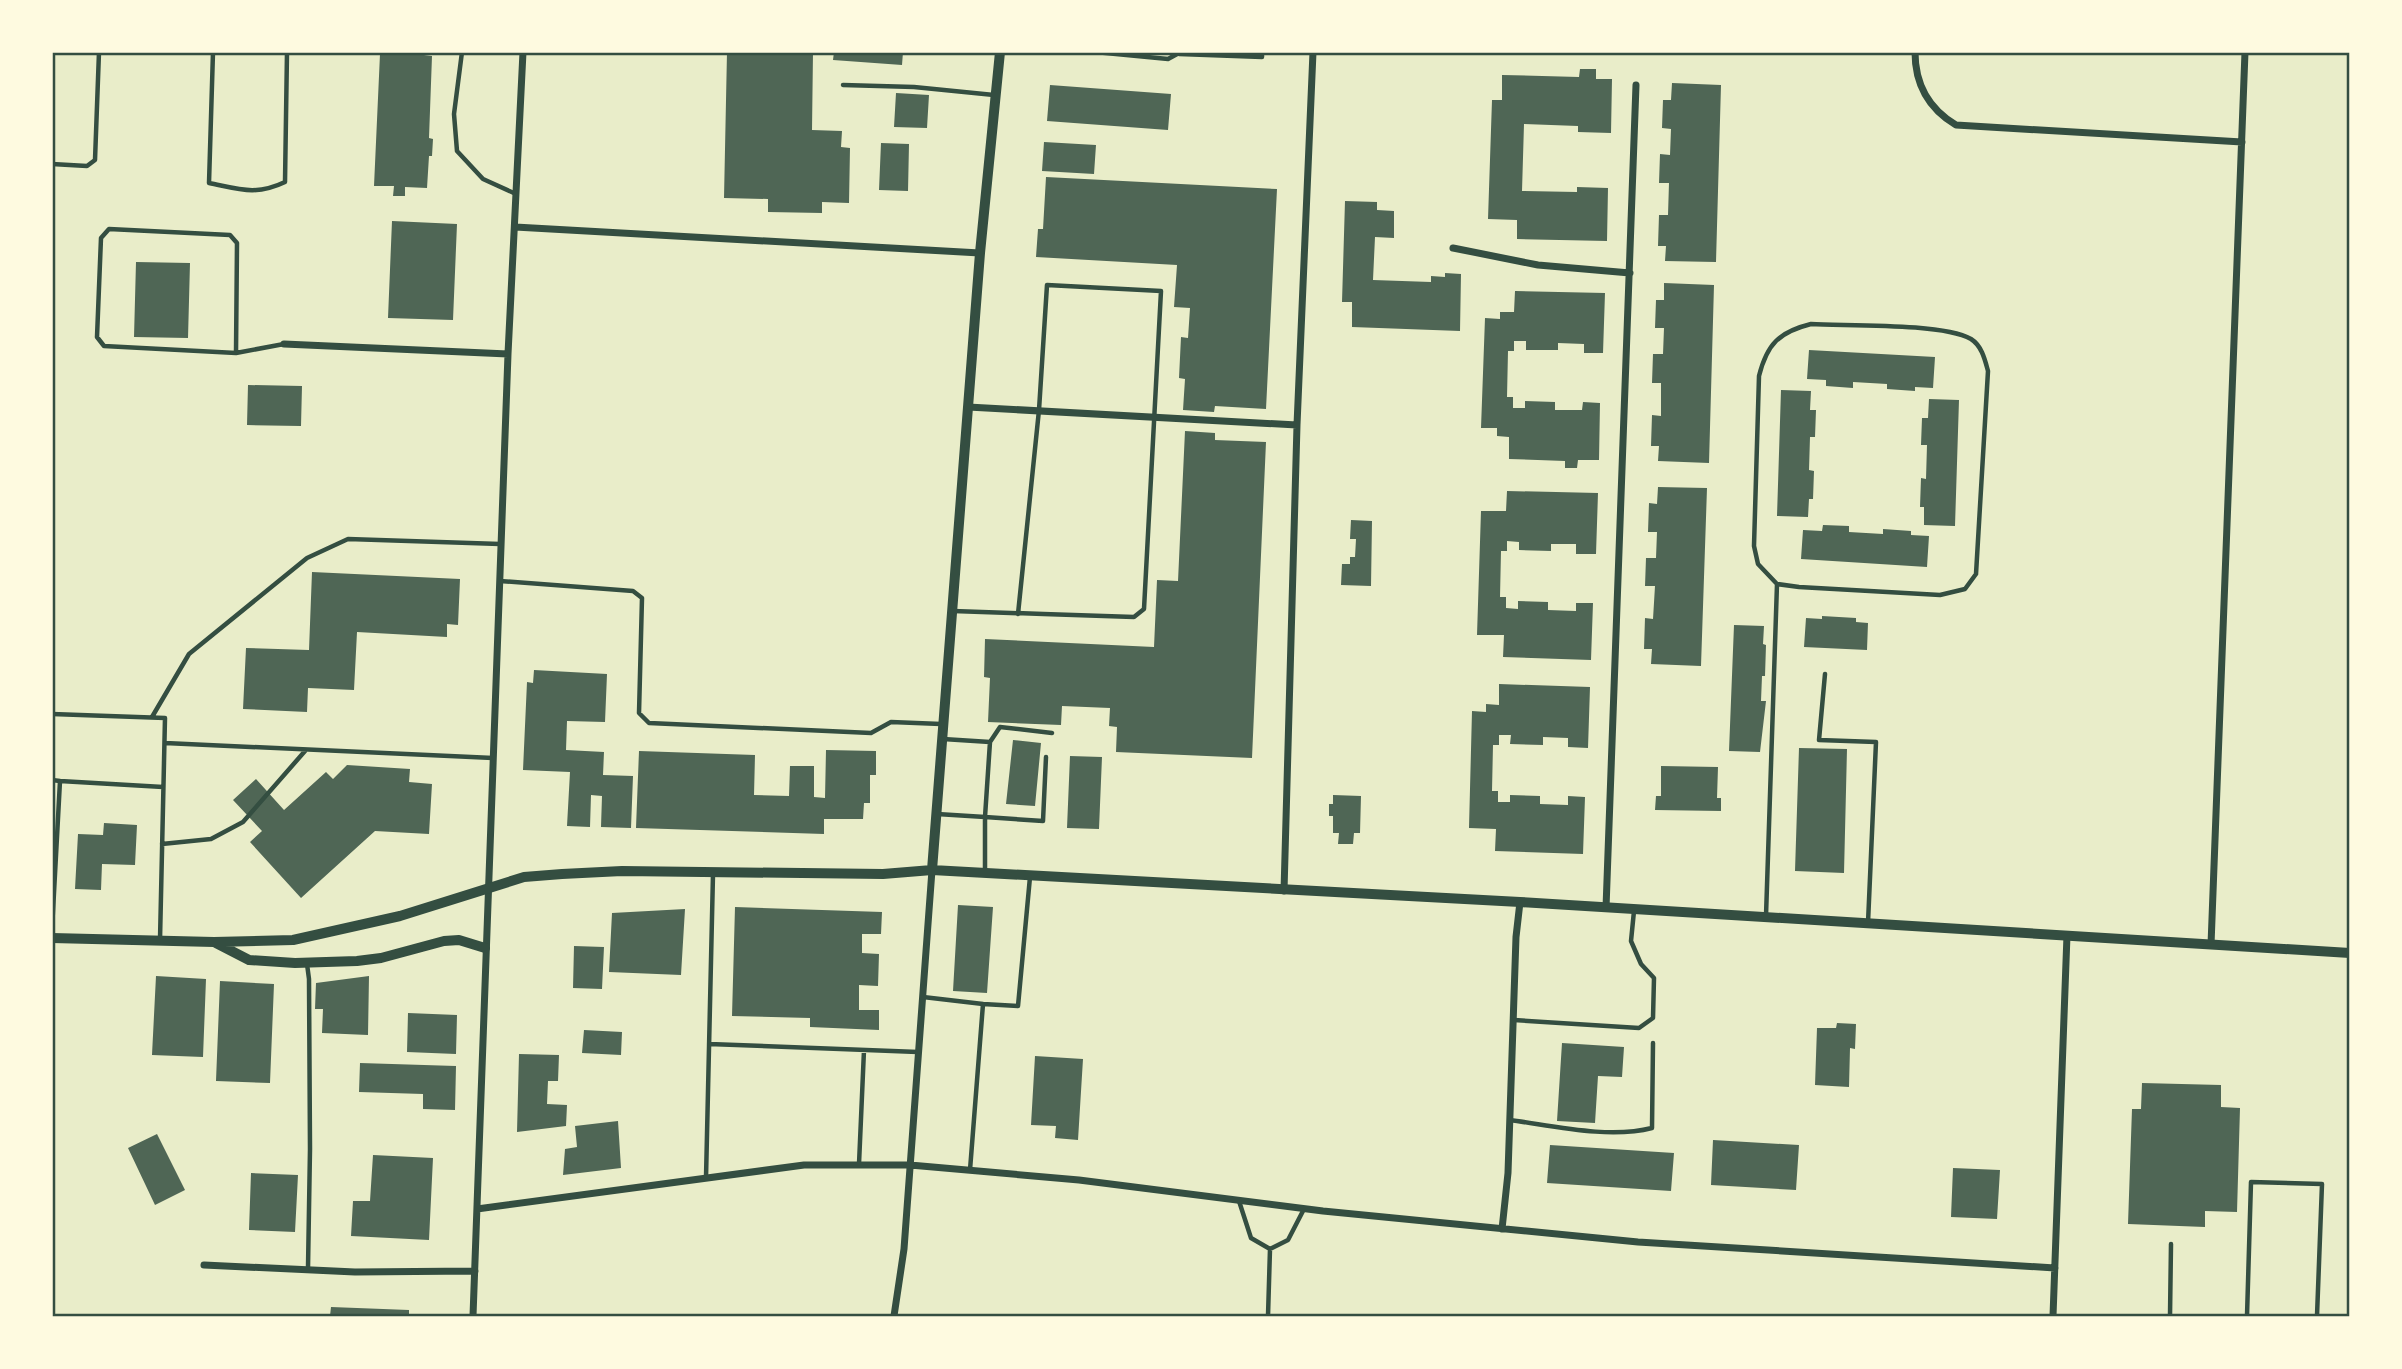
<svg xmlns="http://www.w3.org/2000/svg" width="2402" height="1369" font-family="Poppins,sans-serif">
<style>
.building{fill:#4f6655}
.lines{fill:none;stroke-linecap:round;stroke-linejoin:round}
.service{stroke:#344e41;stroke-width:4.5}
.minor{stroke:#344e41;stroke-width:7}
.tertiary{stroke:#344e41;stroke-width:10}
.neatline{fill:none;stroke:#344e41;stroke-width:2.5}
</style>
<rect width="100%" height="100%" fill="#e9edc9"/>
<path class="building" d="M400,52L432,56L429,138L433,139L432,156H429L427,188L405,187V196H393L394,186H374L380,54L400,55Z
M727,52H813L812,130L842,131L841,147L850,148L849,203L822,202V213L768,212V199L724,198Z
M834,52H903L902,65L833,60Z
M1580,69H1596V79H1612L1611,133L1578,132V126L1524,124L1522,191L1577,192V187L1608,188L1607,241L1517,239V220L1488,219L1492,100H1502V75L1579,77Z
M1672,83L1721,85L1716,262L1665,261L1666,246H1658L1659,215H1668L1669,183H1659L1660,154L1670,155L1671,129L1662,128L1663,100H1671Z
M1050,85L1171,94L1168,130L1047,121Z
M896,93L929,95L927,128L894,127Z
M1044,142L1096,145L1094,174L1042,171Z
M881,143L909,144L908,191L879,190Z
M1046,177L1277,189L1266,409L1215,406L1214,412L1183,410L1185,379L1179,378L1181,337L1188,338L1190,308L1174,307L1177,265L1036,257L1038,229H1043Z
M1345,201L1377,202V210L1394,211V238L1375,237L1373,280L1431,282V276L1445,277V273L1461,274L1460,331L1352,327V302H1342Z
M392,221L457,224L453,320L388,318Z
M136,262L190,263L188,338L134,337Z
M1664,283L1714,285L1709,463L1658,461L1659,446H1651L1652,415L1661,416V383H1652L1653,354H1663L1664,328H1655L1656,300H1664Z
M1515,291L1605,293L1603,353H1584V344L1558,343V350H1526V341H1514V351H1508L1507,397H1513V408H1525V401L1555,402V410H1582L1583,402L1600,403L1599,460H1578L1577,468H1565V461L1509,459V437L1497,436V428H1481L1485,318L1500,319V312H1514Z
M1809,350L1935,357L1933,388L1915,387V391L1887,389V384L1853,382V388L1826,386V380L1807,379Z
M248,385L302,386L301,426L247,425Z
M1781,390L1811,391L1810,410H1816L1815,437H1810L1809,470L1814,471L1813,499H1809L1808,517L1777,516Z
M1929,399L1959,400L1955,526L1924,525V507H1920L1921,478L1926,479L1927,445H1921L1922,418H1928Z
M1185,431L1215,433V440L1266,442L1252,758L1116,752L1117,727L1109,726L1110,708L1062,706L1061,725L988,722L990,678L984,677L985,639L1154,647L1157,580L1178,581Z
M1658,487L1707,488L1701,666L1651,664L1652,649H1644L1645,618L1653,619L1655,586H1645L1646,558H1656L1657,532H1648L1649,503L1657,504Z
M1507,491L1598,493L1596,554H1576V544H1551V551L1519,550V542L1507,541V551H1501L1500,597H1506V608L1518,609V601L1548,602V610L1576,611V603H1593L1591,660L1503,657L1504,635H1477L1481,511H1506Z
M1351,520L1372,521L1371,586L1341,585L1342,564H1350V557H1355L1356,539H1350Z
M1823,525L1849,526V532L1883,534V529L1911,531V535L1929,536L1927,567L1801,559L1803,530L1822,531Z
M312,572L460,579L458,625L447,624V637L357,632L354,690L308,688L307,712L243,709L246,648L309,650Z
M1822,616L1856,618V622L1868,623L1867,650L1804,647L1806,618L1822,619Z
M1734,625L1764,626L1763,644L1766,645L1765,676H1762L1761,701H1766L1760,752L1729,751Z
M534,670L607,674L605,722L567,721L566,750L604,752L603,775L633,776L631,828L601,827L602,796L591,795L590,827L567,826L570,772L523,770L527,682L533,683Z
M1499,684L1590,687L1588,748L1568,747V738L1543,737V745L1510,744L1511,735H1499V745H1493L1492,791H1498V802H1510V795L1540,796V804L1568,805V796L1585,797L1583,854L1495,851L1496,829L1469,828L1472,711L1486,712V704L1499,705Z
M1013,740L1041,743L1035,806L1006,804Z
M1799,748L1847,749L1844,873L1795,871Z
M826,750L876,751V775H870V803H864L863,819H824V834L636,828L639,751L755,755L754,795L789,796L790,766H814V797L825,798Z
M1070,756L1102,757L1099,829L1067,828Z
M347,765L410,769L409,782L432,784L429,834L375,831L301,898L250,842L262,831L233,800L256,779L284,810L326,772L333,779Z
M1661,766L1718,767L1717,798H1721V811L1655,810L1656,796H1661Z
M1333,795L1361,796L1360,833H1354L1353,844H1338L1339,833H1333V816H1329V804H1333Z
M104,823L137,825L135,865L102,864L101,890L75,889L78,834L103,835Z
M958,905L993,907L987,993L953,991Z
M735,907L882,912L881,934H862V953L879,954L878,986L859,985V1010H879V1030L810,1027V1018L732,1016Z
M685,909L681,975L609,972L612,913Z
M574,946L604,947L602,989L573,988Z
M156,976L206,979L203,1057L152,1055Z
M369,976L368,1035L322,1033L323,1009H315L316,983Z
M220,981L274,984L270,1083L216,1081Z
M408,1013L457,1015L456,1054L407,1052Z
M1837,1023L1856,1024L1855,1049L1850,1048L1849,1087L1815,1085L1817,1028H1836Z
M584,1030L622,1032L621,1055L582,1053Z
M1562,1043L1624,1047L1622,1077L1598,1076L1595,1123L1557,1121Z
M519,1054L559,1055L558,1081H548L547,1104L567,1105L566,1126L517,1132Z
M1035,1056L1083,1059L1078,1140L1055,1138L1056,1126L1031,1125Z
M360,1063L456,1066L455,1110L423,1109V1094L359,1092Z
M2142,1083L2221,1085V1107L2240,1108L2237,1212L2205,1211V1227L2128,1224L2132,1109H2141Z
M618,1121L621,1168L563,1175L565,1149L577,1147L575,1126Z
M157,1134L185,1190L155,1205L128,1148Z
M1713,1140L1799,1145L1796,1190L1711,1185Z
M1550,1145L1674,1153L1671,1191L1547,1183Z
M373,1155L433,1158L429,1240L351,1236L353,1201H370Z
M1953,1168L2000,1170L1997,1219L1951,1217Z
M251,1173L298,1175L295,1232L249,1230Z
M331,1307L409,1310V1316H330Z"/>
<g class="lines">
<path class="service" d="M213,52L209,183C239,189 256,196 285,182L287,52
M462,52L454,114L457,151L483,179L516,194
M1095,52L1168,59L1179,53
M1179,54L1262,57V52
M843,85L914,87L994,95
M52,164L87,166L95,160L99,52
M236,353L237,243L230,235L109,229L101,238L97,337L104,346L236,353L284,344
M500,581L633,591L642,598L639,713L649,723L871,733L891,722L941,724
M953,611C1013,613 1074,615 1134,617L1144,609L1161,291L1047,285L1039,410L1018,614
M1825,674L1819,740L1876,742L1868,923
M52,714L165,718L160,940
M152,717L189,654L307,558L348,539L500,544
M990,742L1000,727L1052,733
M165,743L493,758
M52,780L60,781L52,930
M60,781L163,787
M937,814L985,817L990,742L943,739
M162,844L211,839L243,822L305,751
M985,872V817L1043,821L1046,757
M1766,916L1777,584L1758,564L1754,546L1759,376C1767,344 1779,332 1811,324C1848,326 1942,323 1971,339C1982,346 1985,360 1988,371L1976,574L1965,589L1940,595L1799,587L1777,584
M307,964L309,979L310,1149L308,1268
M923,997L983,1004
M1514,1020L1639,1028L1653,1018L1654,978L1641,964L1631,941L1634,911
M709,1044L918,1052
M1510,1120C1554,1126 1609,1139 1652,1128L1653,1043
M859,1164L864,1050
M970,1170L983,1004L1018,1006L1030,877
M706,1178L713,874
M1239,1201L1251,1238L1270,1249L1288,1240L1304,1209
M1268,1316L1270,1249
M2170,1316L2171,1244
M2247,1316L2251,1182L2322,1184L2317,1316"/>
<path class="minor" d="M1915,52C1915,85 1929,109 1956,125L2242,142
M515,227L980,253
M1453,248L1538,265L1630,273
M284,344L508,354
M968,407L1297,425
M1284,891L1297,425L1313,52
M1606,908L1636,85
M2211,945L2245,52
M477,1209L804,1165H910L1079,1180L1323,1211L1638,1242L2055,1268
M1502,1229L1508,1173L1516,937L1520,902
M204,1265L355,1272L475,1271
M473,1316L508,354L523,52
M894,1316L904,1249L932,870
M2053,1316L2067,935"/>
<path class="tertiary" d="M932,870L980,253L1000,52
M52,938L214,942L293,940L400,916L524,877L562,874L622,871L883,874L932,870L1520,902L2350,953
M216,943L249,960L295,963L357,961L381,958L444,941L459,940L485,948"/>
</g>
<rect width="2402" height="1369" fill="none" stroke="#fefae0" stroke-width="108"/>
<rect x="54" y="54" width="2294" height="1261" class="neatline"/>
</svg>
